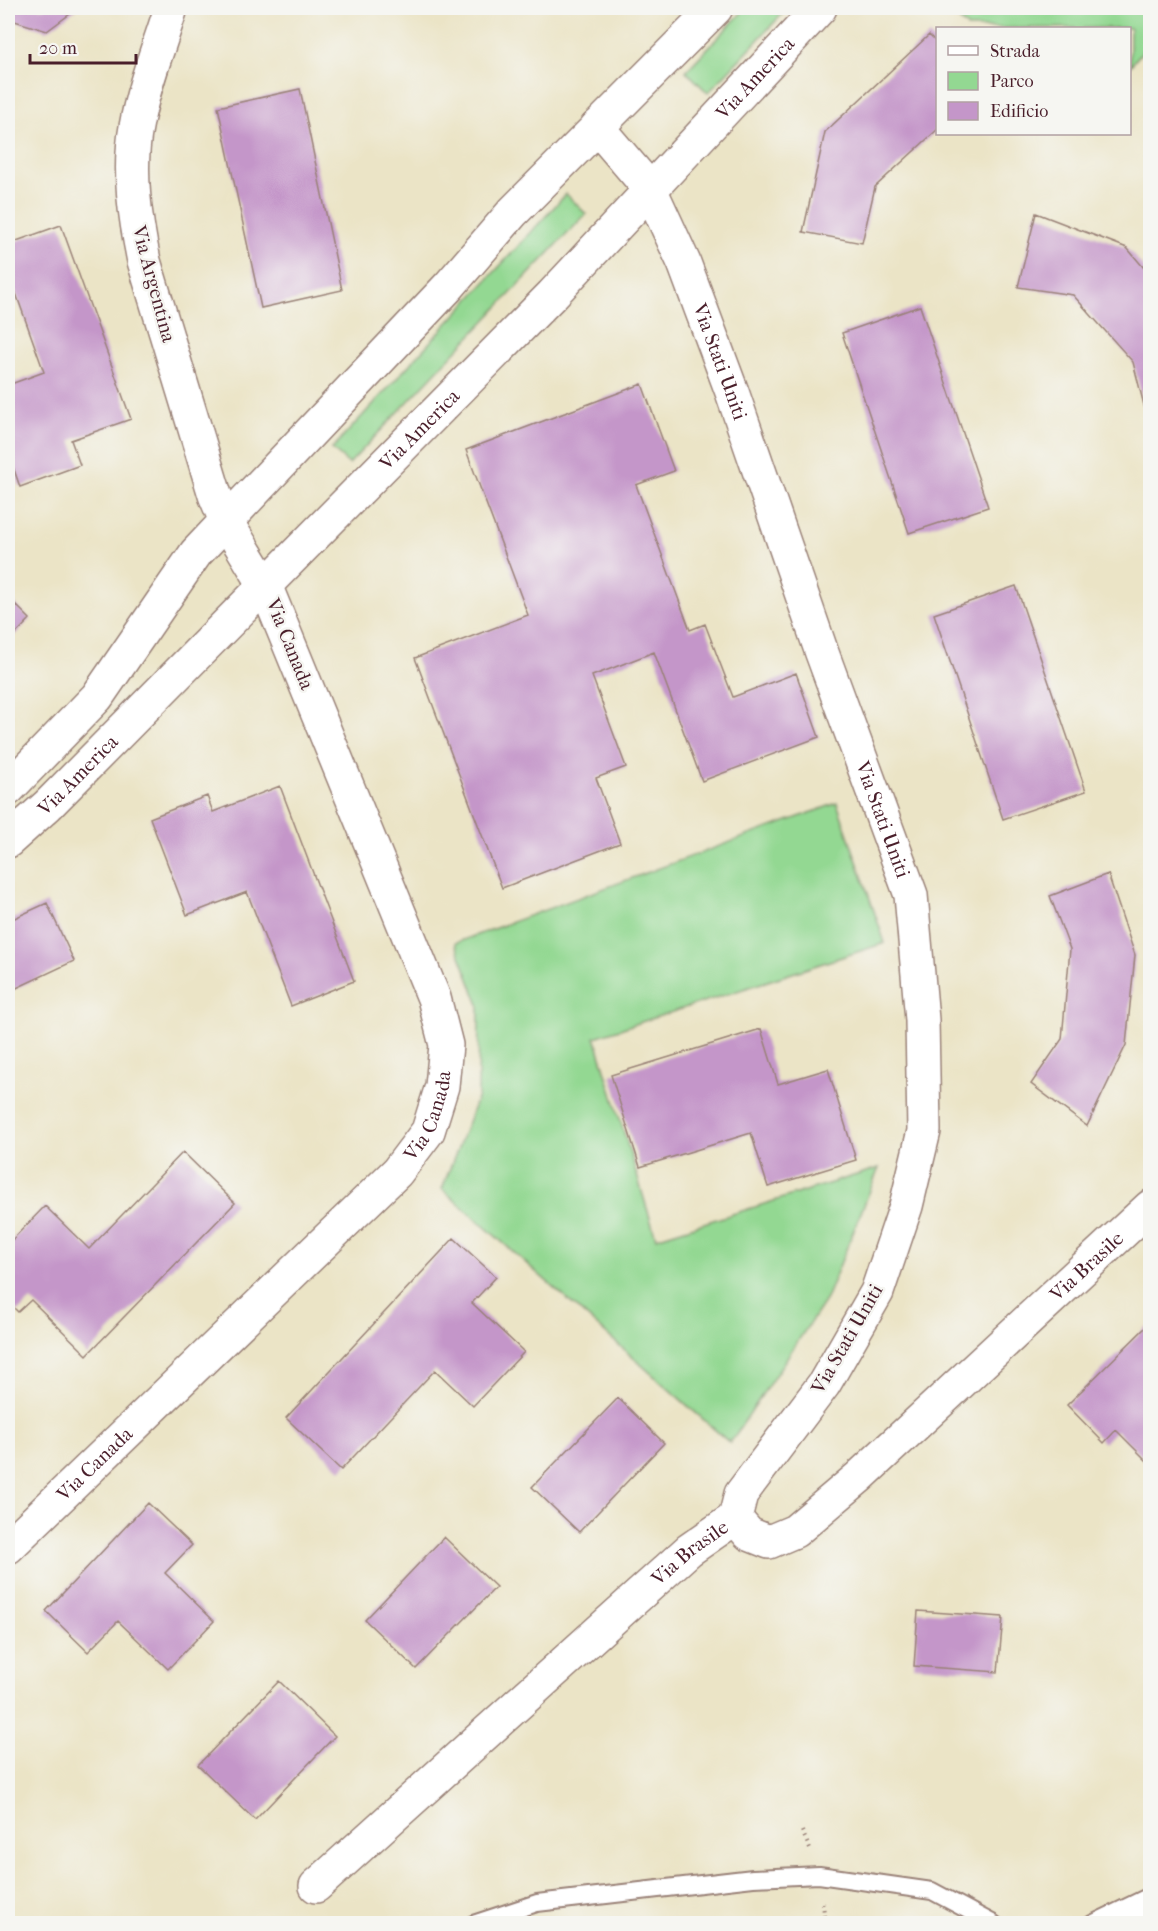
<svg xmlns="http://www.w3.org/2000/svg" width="1158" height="1931" font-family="'IM FELL French Canon',serif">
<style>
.green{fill:#93d892;stroke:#6e7c5e;stroke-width:1.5}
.building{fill:#c496c9}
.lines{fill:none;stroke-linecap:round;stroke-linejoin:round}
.service-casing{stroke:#9a8278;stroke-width:20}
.minor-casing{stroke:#9a8278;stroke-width:36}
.tertiary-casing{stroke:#9a8278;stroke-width:36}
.path{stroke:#9a8278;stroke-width:4;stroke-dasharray:1.5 4.5;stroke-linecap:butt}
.service{stroke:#fff;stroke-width:16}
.minor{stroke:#fff;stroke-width:33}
.tertiary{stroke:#fff;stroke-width:33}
.labels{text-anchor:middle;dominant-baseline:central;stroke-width:5;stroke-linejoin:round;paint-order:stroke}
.street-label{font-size:20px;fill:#4a1f2b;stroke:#f6f6f2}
</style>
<rect width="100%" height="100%" fill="#f6f6f2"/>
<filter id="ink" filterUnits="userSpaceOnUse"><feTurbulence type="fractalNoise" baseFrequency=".0167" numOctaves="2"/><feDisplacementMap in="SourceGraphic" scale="12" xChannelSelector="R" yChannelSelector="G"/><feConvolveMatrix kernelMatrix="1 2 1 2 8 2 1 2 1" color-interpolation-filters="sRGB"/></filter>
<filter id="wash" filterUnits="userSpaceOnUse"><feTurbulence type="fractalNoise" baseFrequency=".008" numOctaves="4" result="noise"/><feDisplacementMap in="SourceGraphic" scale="24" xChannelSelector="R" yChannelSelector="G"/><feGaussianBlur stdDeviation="1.35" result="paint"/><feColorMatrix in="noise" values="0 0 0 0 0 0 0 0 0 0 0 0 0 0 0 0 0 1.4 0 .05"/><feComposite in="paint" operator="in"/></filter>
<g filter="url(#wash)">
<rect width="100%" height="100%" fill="#ebe4c6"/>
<path class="green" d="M746,8H788L708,93L686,71Z
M946,8H1150V43L1130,66V28H968Z
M566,194L586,214L349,464L332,449Z
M837,803L885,943L595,1037L656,1238L879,1168L826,1299L730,1443L442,1189L478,1096L479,1005L455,943Z"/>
<g id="blocks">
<path class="building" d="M8,8H78L47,31L8,19Z
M929,35L938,44V129L875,187L862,243L803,232L825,132Z
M300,89L342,290L261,308L218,107Z
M1036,213L1127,248L1150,275V420L1148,421L1133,362L1073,295L1018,287Z
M61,225L131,419L71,440L80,465L20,487L8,452V385L44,372L8,271V244Z
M920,306L988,507L909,533L842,333Z
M642,384L674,471L636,485L690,630L705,624L733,697L796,673L819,737L702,781L654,652L592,676L626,767L596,778L620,843L502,888L415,658L528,615L466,450Z
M1016,586L1086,791L1003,819L934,614Z
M8,597L30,619L8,642Z
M280,786L354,981L291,1006L247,892L187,915L150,818L207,796L213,812Z
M1108,874L1135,955L1126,1045L1087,1126L1031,1084L1062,1039L1070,949L1050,896Z
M47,903L74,961L8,992V921Z
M761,1029L778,1084L828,1069L856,1160L768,1187L751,1133L640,1167L611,1075Z
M183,1152L235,1203L87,1355L31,1300L18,1312L8,1302V1244L45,1206L89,1249Z
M454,1238L496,1277L472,1303L524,1352L473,1406L435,1370L341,1470L286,1418Z
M1147,1326L1150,1330V1464L1116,1430L1104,1443L1067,1405Z
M618,1398L664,1443L579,1532L532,1487Z
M148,1503L192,1545L165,1573L214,1621L168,1669L118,1621L88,1652L46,1611Z
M444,1537L496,1587L416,1669L365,1620Z
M918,1611L1003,1617L998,1672L914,1666Z
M279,1681L335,1736L255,1820L198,1765Z"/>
</g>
</g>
<g filter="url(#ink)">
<use href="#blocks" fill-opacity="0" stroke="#9a8278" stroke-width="1.5"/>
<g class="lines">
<g class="service-casing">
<path id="service" d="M473,1924L537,1903L753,1878L819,1875L932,1891L994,1924
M1092,1924L1150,1896
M1129,1924L1150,1901"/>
</g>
<g class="minor-casing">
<g id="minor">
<path id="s1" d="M597,127L650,189L684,263L732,392L822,653L911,895L922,1020L924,1131L906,1206L877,1292L824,1384L741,1494L735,1518"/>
<path id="s2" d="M735,1518L749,1534L769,1542L795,1531L859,1477L1150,1207"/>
<path id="s3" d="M8,1547L397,1172L428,1131L442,1086L446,1045L434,998L265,585L226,521L215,495L144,261C135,218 128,171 136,127C143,87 159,47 171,8"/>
<path id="s4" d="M316,1886L689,1550L735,1518"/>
</g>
</g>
<g class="tertiary-casing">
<g id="tertiary">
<path d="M8,789L97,697L196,553L449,286L513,212L716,8"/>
<path id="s5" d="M8,841L48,805L552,295L820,8"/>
</g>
</g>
<path class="path" d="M802,1831L810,1849
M823,1903L825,1924"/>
<use href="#service" class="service"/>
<use href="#minor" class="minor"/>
<use href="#tertiary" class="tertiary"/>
</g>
</g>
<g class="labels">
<g class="street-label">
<text stroke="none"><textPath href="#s5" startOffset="1068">Via America</textPath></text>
<text transform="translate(154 284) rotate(75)">Via Argentina</text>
<text stroke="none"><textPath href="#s1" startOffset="268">Via Stati Uniti</textPath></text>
<text stroke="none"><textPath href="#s5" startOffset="582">Via America</textPath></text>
<text transform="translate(290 644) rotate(68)">Via Canada</text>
<text stroke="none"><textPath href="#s5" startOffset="96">Via America</textPath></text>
<text stroke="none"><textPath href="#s1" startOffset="754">Via Stati Uniti</textPath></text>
<text stroke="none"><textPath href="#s3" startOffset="606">Via Canada</textPath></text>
<text stroke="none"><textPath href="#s2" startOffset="465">Via Brasile</textPath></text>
<text transform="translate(847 1339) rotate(-60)">Via Stati Uniti</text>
<text stroke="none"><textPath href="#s3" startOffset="120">Via Canada</textPath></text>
<text stroke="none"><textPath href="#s4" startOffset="501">Via Brasile</textPath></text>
</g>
</g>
<rect width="1158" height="1931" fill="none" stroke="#f6f6f2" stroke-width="30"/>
<rect x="936" y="27" width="195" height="108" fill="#f6f6f2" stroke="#b1a0a2" stroke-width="1.5"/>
<rect x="948" y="46" width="30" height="9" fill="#ffffff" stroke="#b1a0a2" stroke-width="1.5"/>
<text x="990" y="57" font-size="18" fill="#4a1f2b">Strada</text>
<rect x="948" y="72" width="30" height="18" fill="#93d892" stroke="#b1a0a2" stroke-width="1.5"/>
<text x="990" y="87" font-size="18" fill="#4a1f2b">Parco</text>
<rect x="948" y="102" width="30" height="18" fill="#c496c9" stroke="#b1a0a2" stroke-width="1.5"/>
<text x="990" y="117" font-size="18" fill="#4a1f2b">Edificio</text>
<path d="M30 54v9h106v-9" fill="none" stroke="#4a1f2b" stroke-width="3"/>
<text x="39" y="54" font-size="18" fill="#4a1f2b" stroke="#f6f6f2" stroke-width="4.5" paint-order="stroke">20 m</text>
</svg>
